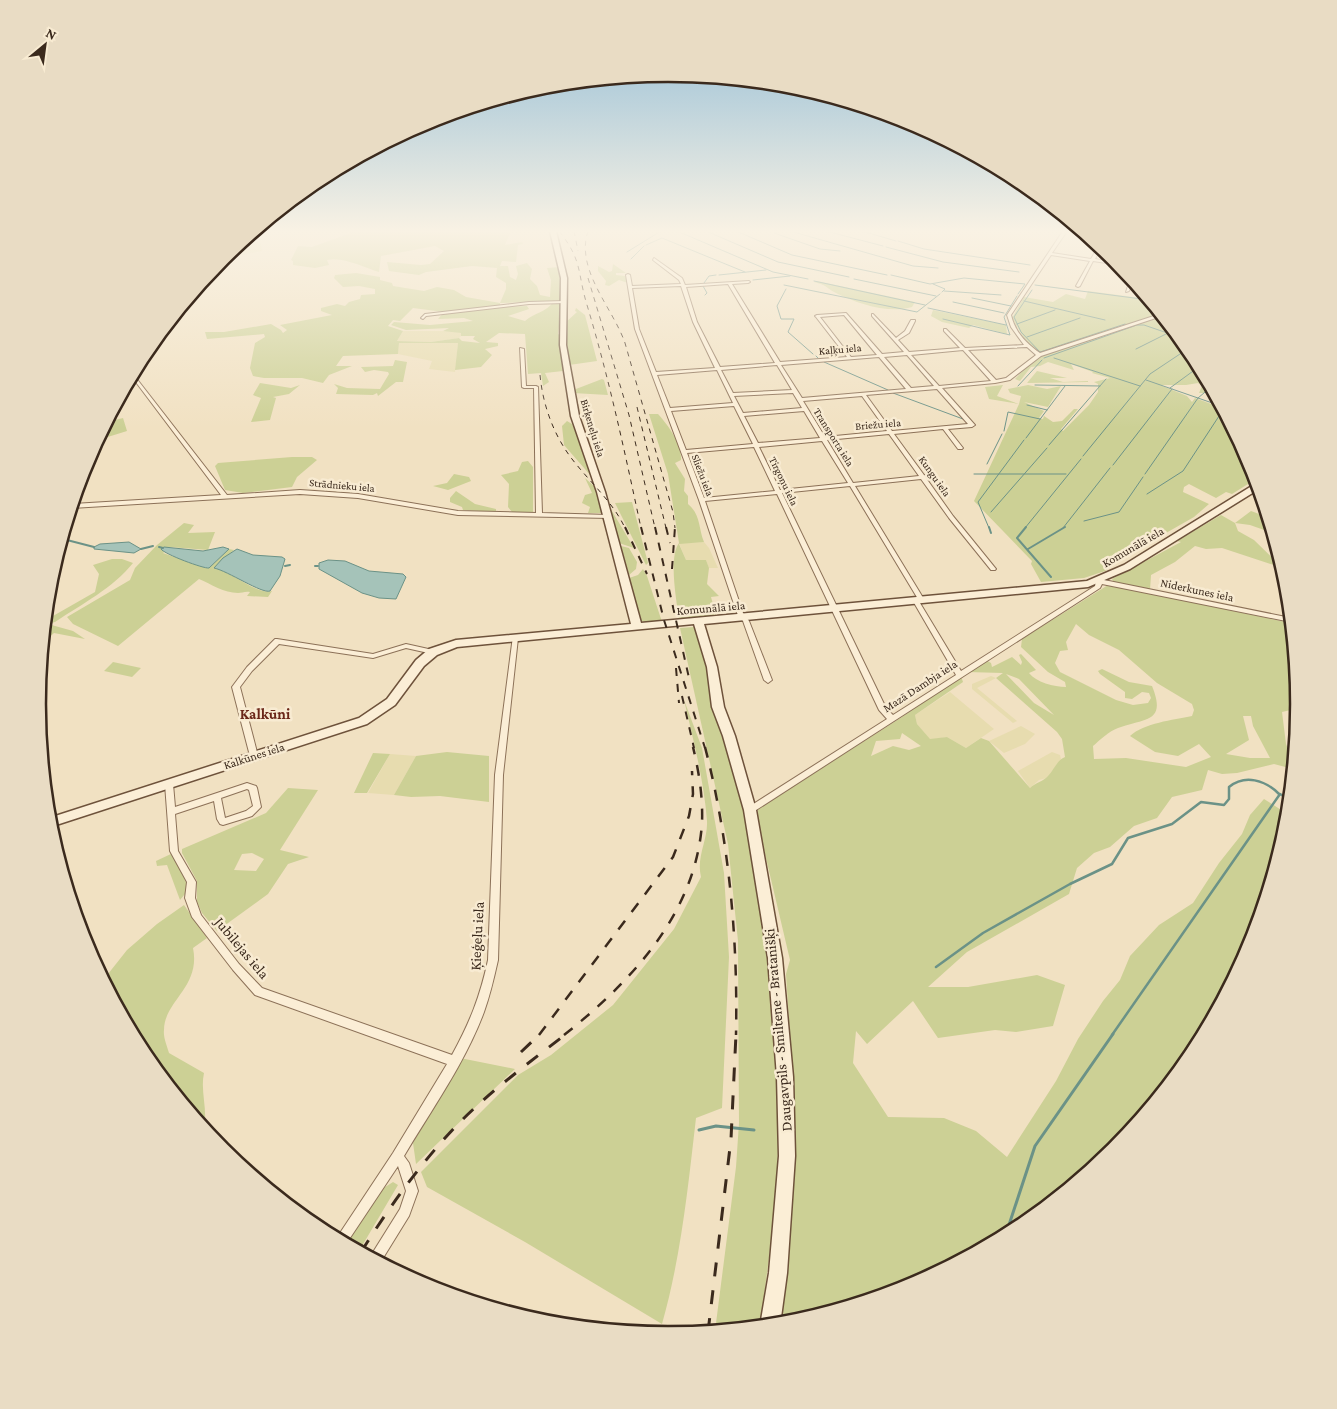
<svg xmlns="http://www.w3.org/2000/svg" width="1337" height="1409" font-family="'Crimson Pro',serif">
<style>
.farmland{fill:#e7dcaf}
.green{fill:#ccd095;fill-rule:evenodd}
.water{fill:#a5c3b9;stroke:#6b9287}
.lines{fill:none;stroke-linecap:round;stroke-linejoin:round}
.stream-far3{stroke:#6b9287;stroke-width:1}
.stream-far2{stroke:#6b9287;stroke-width:2}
.stream-far1{stroke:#6b9287;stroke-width:2.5}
.stream{stroke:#6b9287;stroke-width:3}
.street-casing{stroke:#8c7158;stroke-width:2}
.secondary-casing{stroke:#6e523b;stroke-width:3}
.street{fill:#fbeed6;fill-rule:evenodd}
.secondary{fill:#fbeed6;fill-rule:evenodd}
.rail-far3{stroke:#3b2a1d;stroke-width:1;stroke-dasharray:5 5;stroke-linecap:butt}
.rail-far2{stroke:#3b2a1d;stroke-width:2;stroke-dasharray:8 8;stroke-linecap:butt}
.rail-far1{stroke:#3b2a1d;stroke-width:2.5;stroke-dasharray:11 11;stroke-linecap:butt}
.rail{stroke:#3b2a1d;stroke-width:3;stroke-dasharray:14 14;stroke-linecap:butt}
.labels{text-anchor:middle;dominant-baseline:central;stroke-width:5;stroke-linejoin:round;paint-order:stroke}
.far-street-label{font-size:11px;fill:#3b2a1d;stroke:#f8ebd2}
.street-label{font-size:12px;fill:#3b2a1d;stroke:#f8ebd2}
.quarter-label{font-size:15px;font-weight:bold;fill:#6b2719;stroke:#f8ebd2}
.near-street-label{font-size:15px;fill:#3b2a1d;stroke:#f8ebd2}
.rim{fill:none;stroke:#3b2a1d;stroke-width:2.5}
</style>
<rect width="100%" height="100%" fill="#f1e1c2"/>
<path class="farmland" d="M246,239L261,243L262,251L227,258L225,256Z
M403,331H454L461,333V336L459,338L431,342L397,341Z
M399,343H458L455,372L429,369L432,361L398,354Z
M704,542L709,548L718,568H709L706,560H686L679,543Z
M991,676L996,678L977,688L1017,721L1013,723L972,689V684Z
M950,692L994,729L966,748L947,737L930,740L917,724L915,715Z
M1021,726L1035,734L1025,744L1004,753L989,741Z
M1052,752L1060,755L1061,759L1047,778L1039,780L1030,788L1018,771Z
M390,754L416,756L394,795L368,793Z"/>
<path class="green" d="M350,231H511L505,245L522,242L523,244L518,245L516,262L502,261L500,266H508L510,277L516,280L518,274L516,266L527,263L532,269L530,279L537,286L540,295L550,297L551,280L547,268L559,267L562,301L500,303V307L527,306L529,309L508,316L525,321C534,313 547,312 553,302L562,303L558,334L560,335L563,371L545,373L549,382L543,386L541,373L528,374L525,334L499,333L486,342L498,343V346L485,349L492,355L481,367L455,370L458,343H399L398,354L343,356L336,366H352L329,375L323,383L302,378H264L253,376L250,368L255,343L265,337L264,334L207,339L205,332H224L271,324L281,330L283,333L287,330L280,325L332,315L321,311V308L337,304L345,306L349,302L360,299L361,295L375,294V289L359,286L343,287L334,278L335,275L356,273L380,277V280L392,283L393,286L424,291L437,287L454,290L466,297L500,303L506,289V283L496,277L497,268L472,266L426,272L419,275L389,271L387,262L421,265L430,264L444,251L435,246L381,256L379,272C365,268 343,256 327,260L329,265L315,268L293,265V261L291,260L298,246L312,247L351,233ZM413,308L444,312L438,319L464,318L473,321L430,325L394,322L391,325L406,330L449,328L443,331L461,333V336H475L473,339L480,343L462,341L459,338L431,342L397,341L403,331L388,326L393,320L400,321Z
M613,264L626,273H616V275L625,276L628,283L619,280L609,286L605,285L606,281L598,271V266L609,272L612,271Z
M817,281L915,302L912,307C889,314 858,304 836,293C826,288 829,286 814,282Z
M1088,291L1148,299L1159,312L1153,317L1039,353L1026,342L1012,318L1024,297L1053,302L1066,294L1085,299Z
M576,308L585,315L597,361L569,365L565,323L577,312L575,311Z
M933,310L1006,325L1007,334L973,325L969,328L942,322L931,316Z
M1162,316L1193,354L1201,370L1198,372L1205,377L1214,393H1199L1202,386L1198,383L1186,385H1160L1187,396L1192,402L1195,398L1222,408L1252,463L1256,479L1232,494L1226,492L1216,498L1189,484L1184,487L1183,492L1209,504L1194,517L1124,557L1105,571L1084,578L1041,582L1031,564L1032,561L974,501L1019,404L989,399L985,387L1003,385L997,396L1019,404L1021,396L1010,393L1008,389L1028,385L1047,389L1061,386L1048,407L1024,402L1044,411L1039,418L1043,419L1044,416L1053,422L1062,421L1074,409H1078L1061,429L1063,431L1089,405L1098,392V384L1094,382L1110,378L1092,373L1093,372L1071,364L1074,370L1048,362L1040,366L1031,367L1020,381L1015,379L1027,366L1042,356Z
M395,360L407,362L403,382H396L378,396L377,393L373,395L336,394L338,388L334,384L347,388L380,389L389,374L388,372L374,370L365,372L361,367L393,366Z
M1037,371L1067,378H1050L1063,382L1088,381V382L1027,383Z
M602,379L604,380L608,395L573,393L576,389Z
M260,383L291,388L300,385L289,394L273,397L276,398L270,420L251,422L261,398L253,395Z
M649,414H658C668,425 682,444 681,460L675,463L685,479L684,491L688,496V504C701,515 698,527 704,542L679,544L686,560H706L709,568L707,584L719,596L711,597L716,615L679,620C677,602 668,558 679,543L668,474Z
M123,418L127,431L98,440L107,422Z
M567,421L572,424L593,475L591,476L564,445L562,426Z
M292,457H312L317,460L297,477L292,487L243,493L225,490L215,466L218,463Z
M528,461L533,467V514L512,512L508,507L509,484L501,475L518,471L522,462Z
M454,474L469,477L471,481L448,490L433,486L447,483Z
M585,478L596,488L602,513H588L590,507L582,503L585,495L592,493Z
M456,491L475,504L496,509V512L463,510L462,507L450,502V498Z
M606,501L634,548L619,543Z
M632,502L648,563L646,565L615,503Z
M1251,511C1264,515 1269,521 1273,533L1250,525L1235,523L1238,531L1254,540L1283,568L1222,548L1206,549L1195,546L1175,562L1151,575L1150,590L1120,585L1113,581L1112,579L1181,542L1177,541L1221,515L1235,523Z
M184,523L194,525L188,533L215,532L208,550L170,547L163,553L206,568H209L229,549L234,550L214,568C233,572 256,595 272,591L268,597L247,596L250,592C245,591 242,593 238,593C224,593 211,584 199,579L118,646L73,624L67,617L130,580L135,568L157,545Z
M621,546L629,548L637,562L636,569L629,575Z
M112,559H122L133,563C113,588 82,604 55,622L48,624L73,631L85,639L54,633L44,642L47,607L53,616L95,592L99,574L93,565Z
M643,569L647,576L662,622C657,623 651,624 646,623C633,619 631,590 629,578L638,575Z
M1108,585L1291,623L1299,708L1282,712L1286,744L1294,764L1293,769L1274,764L1237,773L1222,774L1208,770L1202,790L1172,797L1157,818L1134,826L1110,847L1094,853L1077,868L1069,894L967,952L928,987H968L1037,975L1065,985L1053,1026L1016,1032L995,1030L938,1038L913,1001L867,1044L856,1031L853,1063L888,1117L944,1118L976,1131L1007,1157L1056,1081L1078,1039L1103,1001L1120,980L1130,956L1159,925L1193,903L1219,863L1242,834L1250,815L1264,799L1289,815L1287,828L1251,946L1193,1055L1114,1151L1019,1229L910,1288L791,1323L774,1325L793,1082L786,974L790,960L761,837L757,817L758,809L902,717L961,676L963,682L915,715L917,724L930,739L947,737L966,748L981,738L989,741L1030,788C1035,783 1044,781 1048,776C1054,770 1057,760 1065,757L1062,739L1057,732L996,678L1003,673L967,672L986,660L991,663L992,667L1012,657L1021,665L1022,662L1019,655L1021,654L1036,670L1029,673C1036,682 1054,687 1066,687L1065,682L1048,672L1021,647L1022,639ZM1076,624L1089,635L1119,650L1157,683L1192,704L1194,710L1192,716C1173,720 1144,723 1130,736L1155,752L1178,756L1199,744L1211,757L1186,767L1126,758L1094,759L1093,746C1100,740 1109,731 1118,728C1145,718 1167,723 1152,686L1129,682L1102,669L1098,671L1100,674L1125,692V698L1132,699L1142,692L1149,693L1151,698L1148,703L1133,705L1116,700L1060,672L1055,663L1060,651L1068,650L1066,642ZM1006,674L1019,679L1054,715L1034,703ZM1243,716H1251L1253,726L1270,758H1250L1226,754L1249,740ZM902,733L921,746L909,750L893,746L871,756L876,741L900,739Z
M694,627L710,673L743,808L764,929L779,1071L777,1196L760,1327L715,1331L736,1167L739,1123L738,941L728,844L680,628Z
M113,662L141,668L132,677L104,671Z
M684,700L702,748L724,873L729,957L722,1108L696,1118C688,1187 681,1257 662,1324L525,1242L427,1187L421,1172L518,1075L551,1055L613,1005L674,929L701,877C696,857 708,840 707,821C704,780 693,739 684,700Z
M447,752L489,756V802L440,796L411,797L394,795L416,756Z
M373,753L390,754L367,793H354Z
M288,788L318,790L280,850L309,857L288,864L268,894L217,931L202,913L197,902V881L182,853V849L266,813ZM252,853L264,859L256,871L234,870L242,854Z
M173,853L189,889L180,900L167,865L157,866L156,861Z
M184,905L207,938L193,948C201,987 164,1001 164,1030C163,1037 167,1046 169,1053L204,1073C200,1091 208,1109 204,1128L144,1055L107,987L108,974L127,950L157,924Z
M460,1058L515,1069L416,1164L413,1143Z
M393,1182L398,1185L359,1251L346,1244L382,1189Z"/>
<path class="water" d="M129,542L141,549L134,553L94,549V547L100,544Z
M164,547L203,551L223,547L229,549L209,568C204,569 164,554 161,549Z
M237,549L253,555L282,557L285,559L280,576L270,591C262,594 228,571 214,568L223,558Z
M328,560L345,561L369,571L403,574L406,577L396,599L379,598L362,593L319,569V563Z"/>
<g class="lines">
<path class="stream-far3" d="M677,231L773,272L808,279
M706,231L778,262L849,277
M736,231L792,255L887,275
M780,231L774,233L820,249L840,251
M790,231L913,266L938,268
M826,231L883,246
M862,231L896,241
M898,241L924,249L1030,265
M646,245L662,238L745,272
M886,247L943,262L1019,272
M627,252L661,231
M631,259L644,246
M719,275L766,270
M891,275L930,284L964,278L1025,284L1018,294
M854,279L936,296
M753,280L790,276
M814,281L925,305
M704,283L709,276L716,275
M933,284L945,289L942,292
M784,285L917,312L940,294
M1035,285L1149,300
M703,286L707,293L705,295
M786,289L777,306L781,319H794L788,332L813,354
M1032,290L1014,317L1021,332L1040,352L1125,324
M944,291L1001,295
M972,298L1011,306
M1024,301L1105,320
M953,302L1004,313
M928,308L1006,325
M943,319L1010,335L1004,317L1017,296
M1017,324L1055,310
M1027,337L1080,318
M1136,349L1168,333
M816,356L818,358
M1044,358L1137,325H1144L1179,337
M1054,358L1140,386
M824,362L888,390
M1146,380L1221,406
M1035,385L1100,386
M1018,386L1042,360
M1170,388L1200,366
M893,393L963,419
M1027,405L1047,410
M1004,431L1008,412L1040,419
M1026,438L1065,386
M1049,445L1106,379
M1083,456L1150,374L1189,348
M987,464L1002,434
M1113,465L1172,389
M974,474H1066
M1145,474L1198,398L1211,387
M1147,494L1183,471L1223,410
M991,512L1047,448
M1084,521L1119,512L1143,477
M989,528L978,502L1024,440
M1025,528L1081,459
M1063,528L1110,468"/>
<path class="stream-far2" d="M989,527L991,533
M1026,527L1017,538L1051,577
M63,539L94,547
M159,547L163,548
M141,549L153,546
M1028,549L1065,527
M285,566L290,565
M315,566H318"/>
<path class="stream-far1" d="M936,967L983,933L1070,884L1112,864L1128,838L1172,824L1201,802L1224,805L1229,799V787C1245,774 1265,780 1279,794
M1112,1035L1280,794L1290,800"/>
<path class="stream" d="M699,1130L716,1126L754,1130
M1005,1237L1035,1146L1113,1034"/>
<g class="street-casing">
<path id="street" d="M1063,231H1067L1052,253L1091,259L1099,245L1101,247L1095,259L1118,263L1120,265L1093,261L1080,286L1078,287L1076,286L1090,261L1051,255L1011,315C1015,332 1026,343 1040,353L1160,314L1162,316L1041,356L1010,380L995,383L942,388L975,425L972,427L948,429L963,448L962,449H958L943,429L894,434L924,475L926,476V478L953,516L996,569L995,570H991L949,518L921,479L855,486L925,601L924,602L920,603L961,671L1095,586L1096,581L1099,579L1291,618V622L1102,584L1100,588L753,812L750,813L747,812L746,810L747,808L887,719L879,710L777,494L705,501L743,613L749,621L772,680L768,683L764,680L743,621L737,613L699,500L635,329L626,275L628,274L630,275L632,286L681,284L679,280L653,260L654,258L682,278L685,285L749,281L750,282L748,283L732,284L780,362L847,357L816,317L815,316L817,315L846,313L882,354L904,352L872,316V314H873L896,338L905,331L911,320H915V321L909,333L898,340L909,352L960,348L944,331V329H946L965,348L1024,345L1011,327L1007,315ZM728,284L775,363L720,367L697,322L686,287ZM681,286L693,322L715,368L656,372L639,329L632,288ZM844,315L877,355L851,357L820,317ZM1027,347L1036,355L1006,378L996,380L968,350ZM963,350L991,381L939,386L911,355ZM907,355L934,386L911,388L884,357ZM879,357L906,389L802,398L781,365ZM777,365L792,390L733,393L721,370ZM717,370L733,403L670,408L657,375ZM937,389L968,424L892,431L866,395ZM793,393L802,408L743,413L734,396ZM862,396L887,431L825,437L803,401ZM734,406L753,444L686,450L671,411ZM804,411L820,438L758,443L744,416ZM889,434L919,476L853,483L827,440ZM822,441L848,483L780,490L759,447ZM754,447L775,491L704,498L687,453ZM850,486L918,599L914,600L913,601L956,675L893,715L886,708L782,493Z
M1132,279L1133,281L1129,291L1126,292L1130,280Z
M564,301H565V303L529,304L426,316L423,319L421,318L425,314L529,302Z
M520,348L524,349L526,386H536L538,387L542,513L608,515L611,517L610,518L458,515L358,498L300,494L72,508L73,504L221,495L132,377L133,374L227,495L300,490L358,494L458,511L536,513L534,388H524L522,387Z
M513,636H517L518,638L503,775L498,960C494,978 490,995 484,1012C465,1063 432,1109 404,1156L409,1163L418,1191L409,1216L380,1263L370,1257L400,1209L406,1191L398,1166L346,1244L336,1239L393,1153L447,1064L255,995L233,970L192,917L185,898L187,882L170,851L165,784L166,782H172L173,784L175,807L247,783L256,786L257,788L261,807L252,816L249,817L223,825L220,824L217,819L214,801L175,814L178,851L196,882L195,898L201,915L239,964L262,988L452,1055C470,1022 480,997 488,960L495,775ZM247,789L249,790L253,806L246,811L225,818L221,798Z
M275,639H277L373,654L406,644L433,650L437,652L433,654L406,648L373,658L279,644L252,671L240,687L258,756L257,758H251L250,756L232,687L247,667Z"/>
</g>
<g class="secondary-casing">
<path id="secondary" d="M550,231H556L567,278L566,345L579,416L605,492L641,623L1087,581L1124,565L1255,484H1258L1259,489L1130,569L1088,587L704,624L717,667L724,707L735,736L756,810L782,958L793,1077L795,1156L787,1273L780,1325L760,1326L769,1273L779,1156L777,1077L768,958L744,810L723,736L712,707L707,667L694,624L457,647L437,655L424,666L395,705L367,724L50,827L49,818L359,718L387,699L416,660L429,649L456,640L631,624L597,492L571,416L560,345L561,278Z"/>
</g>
<use href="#street" class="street"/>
<use href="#secondary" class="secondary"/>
<path class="rail-far3" d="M559,231C583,261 577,272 587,305C609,378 625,453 641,528
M574,231L578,251
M588,231C575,270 613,308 625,343L673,512L675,528
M588,278L629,415L655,528
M540,375C543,407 555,439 576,464C593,485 614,504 625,528
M637,407L666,528"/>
<path class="rail-far2" d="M625,527L647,574
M641,527L664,620L705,748
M655,527L689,678
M666,527L670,543
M672,569L675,527
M676,668L679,703
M682,696L694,748"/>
<path class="rail-far1" d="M705,747C729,840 738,938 736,1035
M539,1035L673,857L689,816L693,794L692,771
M564,1035C631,982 696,913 702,823C703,797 699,772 693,747"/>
<path class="rail" d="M521,1052L540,1034
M361,1252C390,1206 422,1161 460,1122C493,1089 530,1062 566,1034
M708,1332L731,1139L736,1034"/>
</g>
<linearGradient id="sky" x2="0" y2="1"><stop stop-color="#8dbad5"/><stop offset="0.54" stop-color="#f9f2e4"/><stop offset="1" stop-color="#f9f2e4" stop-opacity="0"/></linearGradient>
<rect width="1337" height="428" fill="url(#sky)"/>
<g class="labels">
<g class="far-street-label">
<text transform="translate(840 349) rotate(-5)">Kaļķu iela</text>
<text transform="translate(878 424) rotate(-5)">Briežu iela</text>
<text transform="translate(593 428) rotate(73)">Birķeneļu iela</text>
<text transform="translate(834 437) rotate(58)">Transporta iela</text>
<text transform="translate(703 475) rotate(69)">Sliežu iela</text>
<text transform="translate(935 476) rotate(55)">Kungu iela</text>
<text transform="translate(784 481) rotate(64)">Tirgoņu iela</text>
<text transform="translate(342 485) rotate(5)">Strādnieku iela</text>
</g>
<g class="street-label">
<text transform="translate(1133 547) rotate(-30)">Komunālā iela</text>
<text transform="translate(1197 590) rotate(12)">Niderkunes iela</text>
<text transform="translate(711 608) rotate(-5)">Komunālā iela</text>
<text transform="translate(920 686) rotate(-33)">Mazā Dambja iela</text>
<text transform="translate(254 756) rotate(-18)">Kalkūnes iela</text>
</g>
<g class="quarter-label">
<text x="265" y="714">Kalkūni</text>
</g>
<g class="near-street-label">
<text transform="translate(477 936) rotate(-87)">Ķieģeļu iela</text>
<text transform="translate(242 948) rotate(50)">Jubilejas iela</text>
<text transform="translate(778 1030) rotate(-95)">Daugavpils - Smiltene - Bratanišķi</text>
</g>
</g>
<path d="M0 0H1337V1409H0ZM46 704a622 622 0 1 1 1244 0a622 622 0 1 1-1244 0Z" fill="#e9dcc4" fill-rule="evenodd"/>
<path class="rim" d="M46 704a622 622 0 1 1 1244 0a622 622 0 1 1-1244 0Z"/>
<g transform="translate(45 45) rotate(29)" stroke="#f8ebd2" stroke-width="4" paint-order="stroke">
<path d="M0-4L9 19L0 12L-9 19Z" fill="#3b2a1d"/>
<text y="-8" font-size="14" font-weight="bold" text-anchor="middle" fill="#3b2a1d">N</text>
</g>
</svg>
